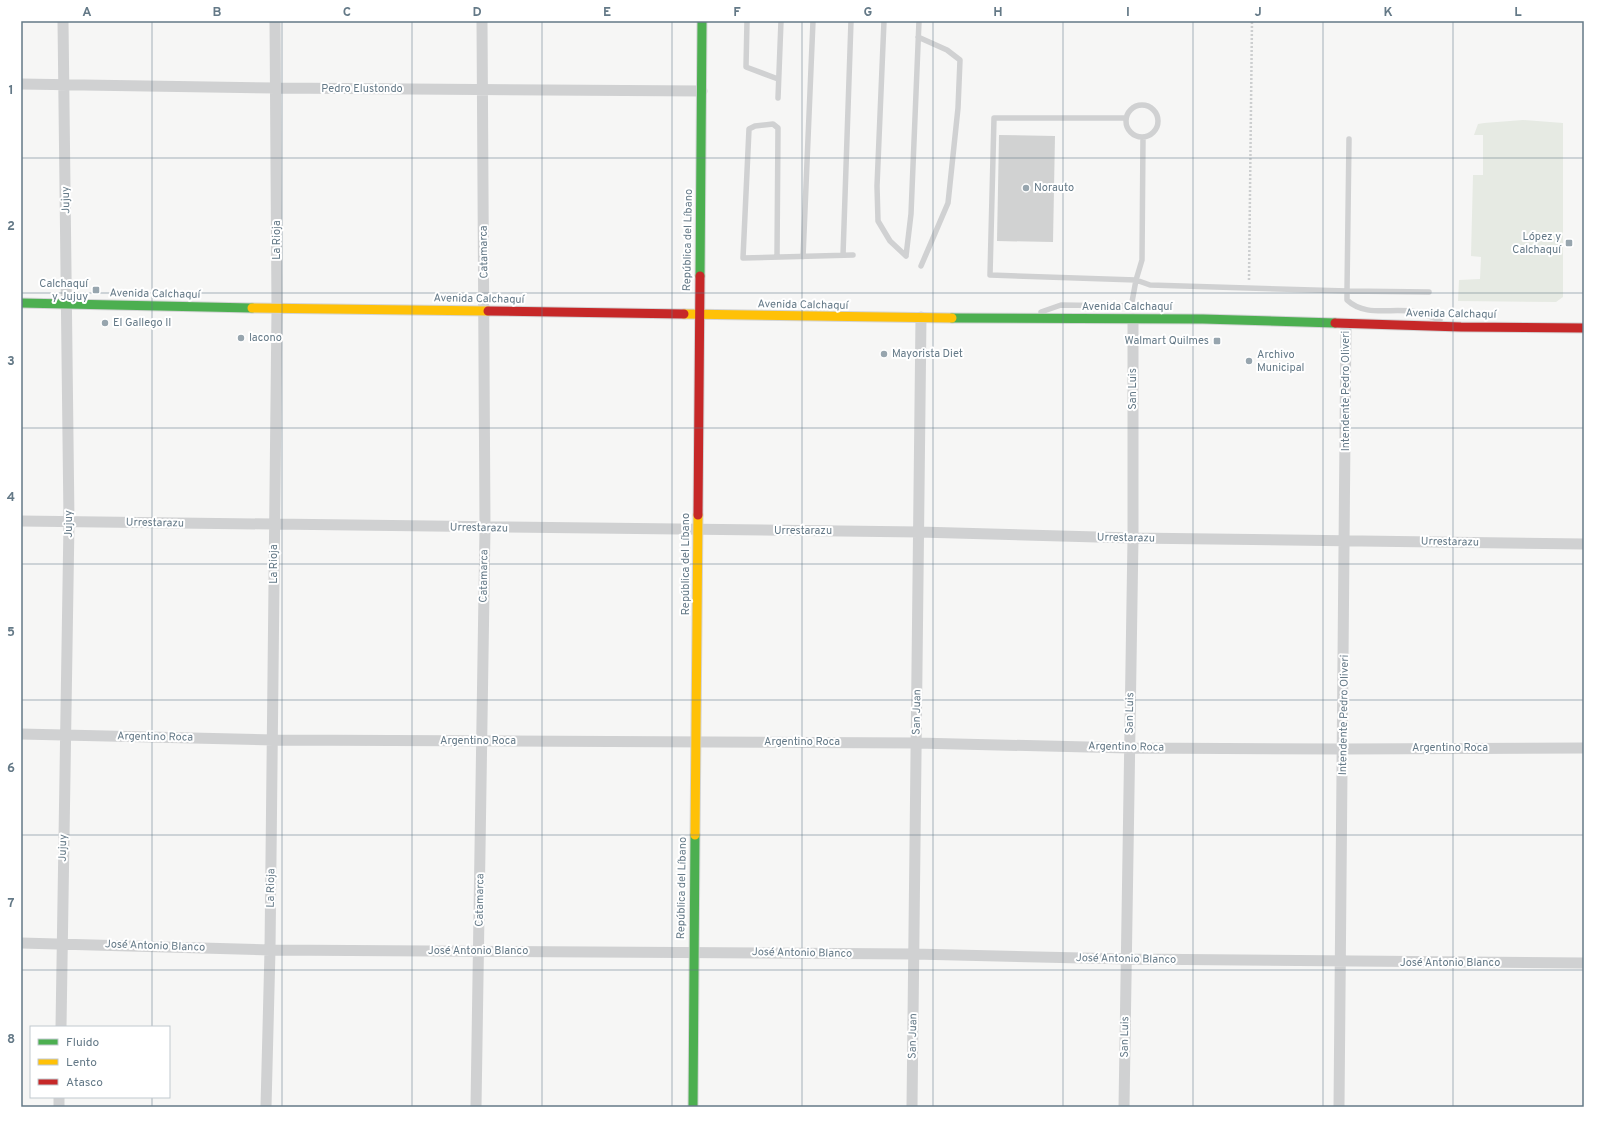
<svg xmlns="http://www.w3.org/2000/svg" width="1605" height="1128" font-family="Overpass,sans-serif">
<style>
.green{fill:#e6eae3}
.building{fill:#d1d2d2}
.lines{fill:none;stroke-linecap:round;stroke-linejoin:round}
.fast-casing{stroke:#d3d4d5;stroke-width:11}
.slow-casing{stroke:#d3d4d5;stroke-width:11}
.jam-casing{stroke:#d3d4d5;stroke-width:11}
.path{stroke:#cccecf;stroke-width:2.5;stroke-dasharray:2 2;stroke-linecap:butt}
.lane{stroke:#d0d1d2;stroke-width:5.5}
.street{stroke:#d0d1d2;stroke-width:11}
.fast{stroke:#4caf50;stroke-width:9}
.slow{stroke:#ffc107;stroke-width:9}
.jam{stroke:#c62828;stroke-width:9}
.grid{fill:none;stroke:#647987;stroke-width:1;stroke-opacity:0.55}
.poi-dot{fill:#97a5ae;stroke:#fff;stroke-width:1.5}
.labels{text-anchor:middle;dominant-baseline:central;stroke-width:4;stroke-linejoin:round;paint-order:stroke}
.street-label{font-size:11px;fill:#647987;stroke:#fff}
.poi-label{font-size:11px;fill:#647987;stroke:#fff;text-anchor:start}
.neatline{fill:none;stroke:#647987;stroke-width:1.5}
.grid-label{font-size:13px;text-anchor:middle;font-weight:bold;fill:#647987}
</style>
<rect width="100%" height="100%" fill="#f6f6f5"/>
<path class="green" d="M1523,120L1563,123V297L1556,302L1458,301L1459,280L1480,279L1481,257L1471,256L1473,175H1483V135H1474L1478,124L1484,123Z"/>
<path class="building" d="M999,135L1055,136L1053,242L997,241Z"/>
<g class="lines">
<g class="fast-casing">
<path id="fast" d="M700,276L702,21
M21,303L252,308
M952,318L1203,319L1335,323
M693,1107L695,835"/>
</g>
<g class="slow-casing">
<path id="slow" d="M252,308L488,311
M684,314L952,318
M695,835L698,515"/>
</g>
<g class="jam-casing">
<path id="jam" d="M488,311L684,314
M1335,323L1461,327L1584,328
M698,515L700,276"/>
</g>
<path class="path" d="M1249,280L1252,21"/>
<path class="lane" d="M747,21L746,67L778,79
M884,21L877,186L878,221L890,241L906,256
M918,37L947,50L960,60L958,108L948,203L921,266
M778,98L781,21
M1126 121a16 16 0 1 1 32 0a16 16 0 1 1-32 0Z
M1126,118H994L990,275L1136,280L1150,285L1347,291L1349,139
M843,255L851,21
M906,256L911,214L919,21
M777,257L778,128L773,124L755,126L749,129L743,258L853,255
M803,257L813,21
M1429,292L1347,291V300C1366,318 1393,307 1416,312C1424,314 1432,317 1440,320
M1041,312L1061,305L1125,306L1132,302L1136,280L1142,260L1143,137"/>
<path class="street" d="M21,84L276,88L702,91
M21,521L919,532L1133,538L1584,544
M21,734L273,740L917,743L1129,748L1343,749L1584,748
M21,943L270,950L914,954L1127,959L1584,963
M61,1027L69,522L63,21
M59,1107V1097
M266,1107L270,950L277,309L275,21
M476,1107L485,528L482,21
M912,1107L921,317
M1124,1107L1133,538V319
M1339,1107L1346,324"/>
<use href="#fast" class="fast"/>
<use href="#slow" class="slow"/>
<use href="#jam" class="jam"/>
</g>
<path class="grid" d="M152,21V1027M282,21V1107M412,21V1107M542,21V1107M672,21V1107M802,21V1107M933,21V1107M1063,21V1107M1193,21V1107M1323,21V1107M1453,21V1107M21,158H1584M21,293H1584M21,428H1584M21,564H1584M21,700H1584M21,835H1584M21,970H1584M152,1097V1107"/>
<g class="poi-dot">
<circle cx="1026" cy="188" r="4"/>
<rect x="1565" y="239" width="8" height="8" rx="2"/>
<rect x="92" y="286" width="8" height="8" rx="2"/>
<circle cx="105" cy="323" r="4"/>
<circle cx="241" cy="338" r="4"/>
<rect x="1213" y="337" width="8" height="8" rx="2"/>
<circle cx="884" cy="354" r="4"/>
<circle cx="1249" cy="361" r="4"/>
</g>
<g class="labels">
<g class="street-label">
<text x="362" y="89">Pedro Elustondo</text>
<text transform="translate(66 200) rotate(-91)">Jujuy</text>
<text transform="translate(277 240) rotate(-90)">La Rioja</text>
<text transform="translate(688 240) rotate(-89)">República del Líbano</text>
<text transform="translate(484 252) rotate(-91)">Catamarca</text>
<text transform="translate(155 294) rotate(1)">Avenida Calchaquí</text>
<text transform="translate(479 299) rotate(1)">Avenida Calchaquí</text>
<text transform="translate(803 305) rotate(1)">Avenida Calchaquí</text>
<text x="1127" y="307">Avenida Calchaquí</text>
<text transform="translate(1451 314) rotate(1)">Avenida Calchaquí</text>
<text transform="translate(1133 389) rotate(-90)">San Luis</text>
<text transform="translate(1346 391) rotate(-90)">Intendente Pedro Oliveri</text>
<text transform="translate(155 523) rotate(1)">Urrestarazu</text>
<text transform="translate(69 524) rotate(-90)">Jujuy</text>
<text transform="translate(479 528) rotate(1)">Urrestarazu</text>
<text x="803" y="531">Urrestarazu</text>
<text transform="translate(1126 538) rotate(1)">Urrestarazu</text>
<text transform="translate(1450 542) rotate(1)">Urrestarazu</text>
<text transform="translate(274 564) rotate(-90)">La Rioja</text>
<text transform="translate(686 564) rotate(-90)">República del Líbano</text>
<text transform="translate(484 576) rotate(-89)">Catamarca</text>
<text transform="translate(917 712) rotate(-89)">San Juan</text>
<text transform="translate(1130 713) rotate(-89)">San Luis</text>
<text transform="translate(1344 715) rotate(-89)">Intendente Pedro Oliveri</text>
<text transform="translate(155 737) rotate(1)">Argentino Roca</text>
<text x="478" y="741">Argentino Roca</text>
<text x="802" y="742">Argentino Roca</text>
<text transform="translate(1126 747) rotate(1)">Argentino Roca</text>
<text x="1450" y="748">Argentino Roca</text>
<text transform="translate(63 848) rotate(-89)">Jujuy</text>
<text transform="translate(271 888) rotate(-89)">La Rioja</text>
<text transform="translate(682 888) rotate(-89)">República del Líbano</text>
<text transform="translate(480 900) rotate(-89)">Catamarca</text>
<text transform="translate(155 946) rotate(2)">José Antonio Blanco</text>
<text x="478" y="951">José Antonio Blanco</text>
<text transform="translate(802 953) rotate(1)">José Antonio Blanco</text>
<text transform="translate(1126 959) rotate(1)">José Antonio Blanco</text>
<text x="1450" y="963">José Antonio Blanco</text>
<text transform="translate(913 1036) rotate(-89)">San Juan</text>
<text transform="translate(1125 1037) rotate(-89)">San Luis</text>
</g>
<g class="poi-label">
<text x="1034" y="188">Norauto</text>
<text x="1561" y="237" text-anchor="end">López y<tspan x="1561" dy="13">Calchaquí</tspan></text>
<text x="88" y="284" text-anchor="end">Calchaquí<tspan x="88" dy="13">y Jujuy</tspan></text>
<text x="113" y="323">El Gallego II</text>
<text x="249" y="338">Iacono</text>
<text x="1209" y="341" text-anchor="end">Walmart Quilmes</text>
<text x="892" y="354">Mayorista Diet</text>
<text x="1257" y="355">Archivo<tspan x="1257" dy="13">Municipal</tspan></text>
</g>
</g>
<rect width="1605" height="1128" fill="none" stroke="#ffffff" stroke-width="44"/>
<rect x="30" y="1026" width="140" height="72" fill="#ffffff" stroke="#c1c9cf"/>
<rect x="38" y="1039" width="20" height="6" fill="#4caf50" stroke="#c1c9cf"/>
<text x="66" y="1046" font-size="12" fill="#647987">Fluido</text>
<rect x="38" y="1059" width="20" height="6" fill="#ffc107" stroke="#c1c9cf"/>
<text x="66" y="1066" font-size="12" fill="#647987">Lento</text>
<rect x="38" y="1079" width="20" height="6" fill="#c62828" stroke="#c1c9cf"/>
<text x="66" y="1086" font-size="12" fill="#647987">Atasco</text>
<rect x="22" y="22" width="1561" height="1084" class="neatline"/>
<g class="grid-label">
<text x="87" y="16">A</text>
<text x="217" y="16">B</text>
<text x="347" y="16">C</text>
<text x="477" y="16">D</text>
<text x="607" y="16">E</text>
<text x="737" y="16">F</text>
<text x="868" y="16">G</text>
<text x="998" y="16">H</text>
<text x="1128" y="16">I</text>
<text x="1258" y="16">J</text>
<text x="1388" y="16">K</text>
<text x="1518" y="16">L</text>
<text x="11" y="94">1</text>
<text x="11" y="230">2</text>
<text x="11" y="365">3</text>
<text x="11" y="501">4</text>
<text x="11" y="636">5</text>
<text x="11" y="772">6</text>
<text x="11" y="907">7</text>
<text x="11" y="1043">8</text>
</g>
</svg>
